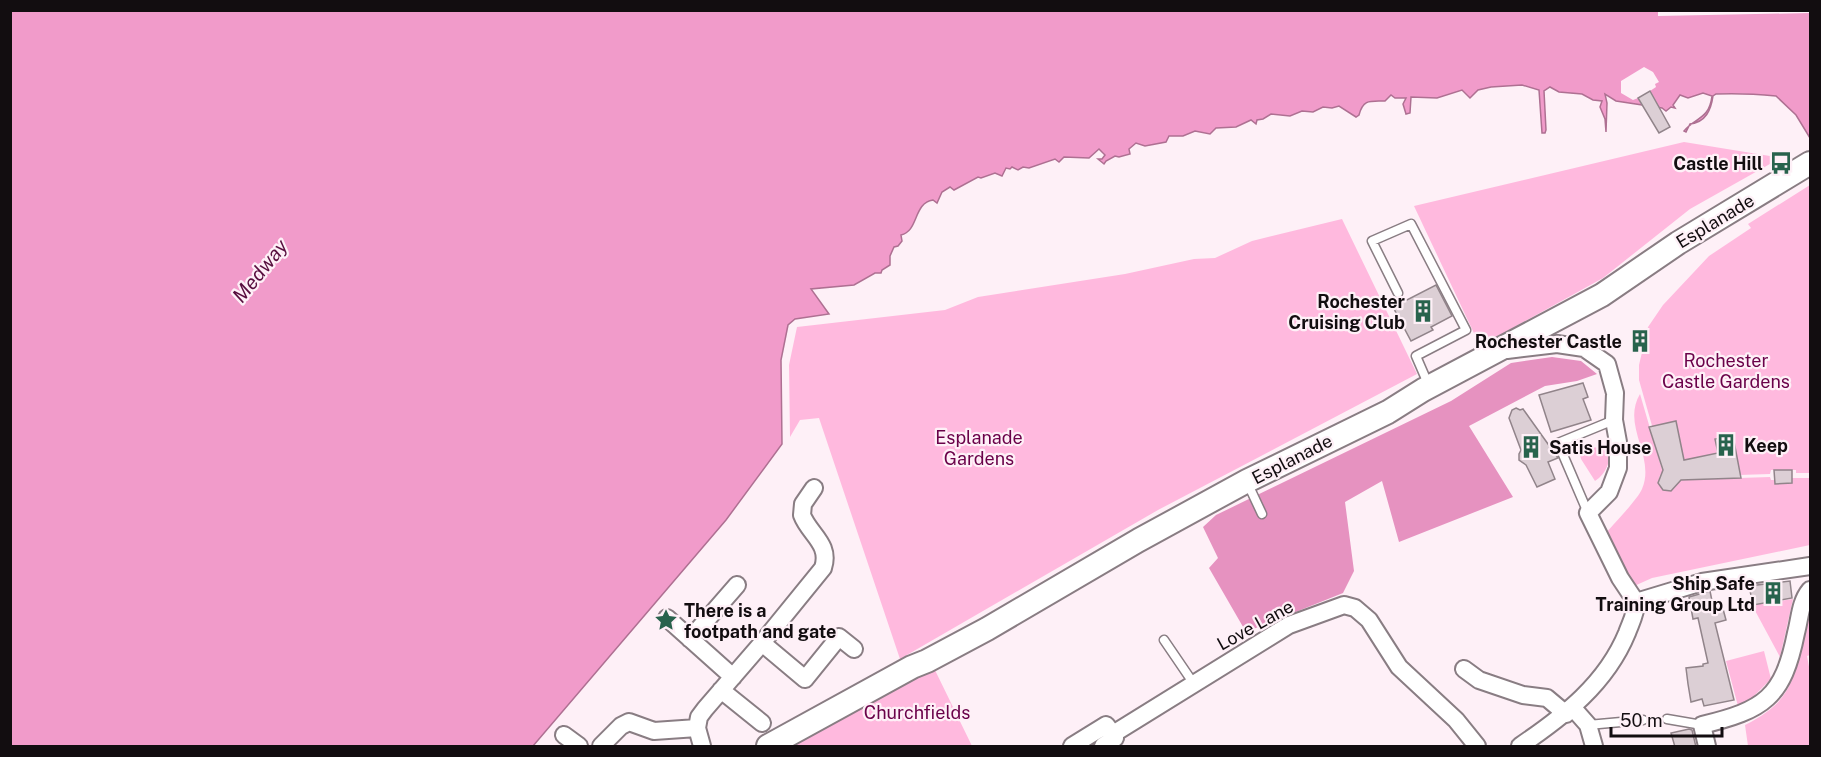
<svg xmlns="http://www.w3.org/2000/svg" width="1821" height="757" font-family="'Public Sans',sans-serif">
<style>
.green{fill:#ffb9de}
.forest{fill:#e692c0}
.water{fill:#f19bca;stroke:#ae7092;stroke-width:1.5}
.pier{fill:#fef0f7}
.building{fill:#dccfd5;stroke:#91848a;stroke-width:1.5}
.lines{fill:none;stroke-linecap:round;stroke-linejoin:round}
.lane-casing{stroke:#897d83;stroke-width:11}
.street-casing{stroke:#897d83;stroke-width:20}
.secondary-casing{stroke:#897d83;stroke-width:26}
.lane{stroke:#fff;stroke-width:8}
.street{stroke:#fff;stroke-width:16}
.secondary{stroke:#fff;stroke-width:22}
.labels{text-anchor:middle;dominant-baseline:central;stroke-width:4.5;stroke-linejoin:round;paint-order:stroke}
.poi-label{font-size:18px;font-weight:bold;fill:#120d10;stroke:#fef0f7;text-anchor:end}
.street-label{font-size:18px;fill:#120d10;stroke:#fef0f7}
.park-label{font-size:18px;fill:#6a0149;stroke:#fef0f7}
.water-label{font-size:20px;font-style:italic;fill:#590f3f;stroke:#fef0f7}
</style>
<rect width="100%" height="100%" fill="#fef0f7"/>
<path class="green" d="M1684,142L1776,157L1777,160L1690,209L1603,278L1480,346L1414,206Z
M1810,185V473H1796V470H1771L1770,474L1677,477L1666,475L1639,380V365L1648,327L1663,305L1709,256L1751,228L1748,224Z
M1342,219L1417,374L1158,510L900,659L819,418L800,420L790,437L789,365L797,327L945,310L978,297L1125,274L1194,259L1215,258L1252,241Z
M1640,394L1663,473L1660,475L1658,483L1663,490C1672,493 1676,489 1678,480L1770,477L1771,480H1775V484L1792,483V478H1810V545L1652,578L1632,587L1603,536C1612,526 1638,499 1642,489C1656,456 1621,426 1640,394Z
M1581,446L1611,449C1609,463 1607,473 1595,481L1581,459L1578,448Z
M1793,599L1780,657L1752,605Z
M1810,600V655L1807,656L1810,672V746H1748L1745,725C1814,691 1785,657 1810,600Z
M1764,651L1771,679L1750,700L1738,706L1726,661Z
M932,664L972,746H782Z"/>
<path class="forest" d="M1552,357L1581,361L1597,374L1577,381L1545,386L1469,426L1513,497L1399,542L1382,481L1345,502L1354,571L1343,593L1246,632L1209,568L1218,558L1203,527L1216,515L1451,401L1511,363Z"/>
<path class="water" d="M10,11H1810V138L1796,115L1776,96C1756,94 1738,93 1716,94L1713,96C1711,110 1706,122 1690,124L1686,132L1684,131C1695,117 1709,120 1712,96L1703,93L1688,98L1680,95L1673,105L1675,108L1671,107L1666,111L1662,108L1616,101L1605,94L1607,103L1606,132L1605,119L1600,107L1602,101L1593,100L1582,94L1559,92L1550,87L1544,91L1546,130L1545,133H1542L1539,90L1522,85L1491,87L1478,90L1470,98L1462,90L1437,98L1411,97L1410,113L1406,114L1403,104L1406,98H1395L1391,95L1385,101C1370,101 1363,99 1359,115L1356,117L1339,106L1332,108L1323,107L1313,112L1302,111L1290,116L1271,114L1263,119L1257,120L1256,124L1251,120L1236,127L1216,128L1210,134L1195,131L1183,136H1169L1166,142L1145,146L1136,143L1129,149L1130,154L1119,157L1115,156L1106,161L1104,164L1098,159H1102L1105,155L1099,149L1089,158L1064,157L1059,162L1055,159L1029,168L1023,167L1018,170L1012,167L1010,169L1006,168L1002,176L995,173L981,178L978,177L954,190L950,187L942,192L937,203L933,200C913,203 919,231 901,235L902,241L898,246L894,247L890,256V265L882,270L881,273H875L854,285L811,289L829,314L795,319L788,325L781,360L782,444L726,520L533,746H11Z"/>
<path class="pier" d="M1658,10H1810V13L1658,16Z
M1644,67L1653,72L1659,82L1655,84L1656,87L1650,91L1644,108L1638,98L1633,100L1621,93V81Z"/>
<path class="building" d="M1650,91L1670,127L1659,133L1638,98Z
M1436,285L1452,316L1431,327L1433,330L1411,341L1393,307Z
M1583,383L1588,397L1583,399L1591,420L1551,432L1539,395Z
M1516,408L1520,410L1523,409L1558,458L1548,462L1555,479L1537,487L1526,465L1519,460V454L1521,450L1509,418L1512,410Z
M1676,421L1684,460L1718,453L1715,439L1733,436L1741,478L1681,480L1671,491L1663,490L1658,483L1663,470L1649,427Z
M1774,470H1792V483L1775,484Z
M1790,581L1792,598L1753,605L1749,586Z
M1710,591L1714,611L1723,609L1726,620L1715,623L1734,700L1704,706L1702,699L1691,702L1688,684L1686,668L1703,666V664L1708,663L1698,618L1693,619L1689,597Z
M1689,729L1692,730L1696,747H1675L1671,733Z"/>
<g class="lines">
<g class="lane-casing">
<path id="lane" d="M1398,293L1372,241L1411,224L1466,330L1416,356L1429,386
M1247,482L1262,514
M1588,513L1558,443L1614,420
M1164,640L1194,684
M1667,719L1702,725
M1588,725L1643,720"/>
</g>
<g class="street-casing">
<path id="street" d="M1507,350L1557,344L1584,348L1607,364L1615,393L1614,420L1618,442V468L1609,492L1588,513L1620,578L1636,602
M1636,602L1702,582L1810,566
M667,618L733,677
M690,639L737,585
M762,643L805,679L839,637L854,649
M1464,669L1479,680L1523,695L1547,698L1566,714
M721,690L762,723
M1573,708L1588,725L1594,746
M697,728L699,717L705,709L762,643L823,568C831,544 809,534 802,515L803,504L814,488
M564,735L579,746
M601,746L621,726L629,722L654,731L697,728L702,746
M1072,746L1106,725L1113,734L1289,625L1344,605L1355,608L1369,620L1399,667L1456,720L1477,746
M1103,746L1115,738L1113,734
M1520,746C1564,716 1606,684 1627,633C1631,622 1636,614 1636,602
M1707,746L1702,725C1764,710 1783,698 1796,633C1800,618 1800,602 1810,590"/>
</g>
<g class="secondary-casing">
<path id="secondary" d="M768,746L912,667L927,661L987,629L1139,540L1247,481L1388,412L1423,390L1602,295L1678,243L1810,163"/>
</g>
<use href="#lane" class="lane"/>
<use href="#street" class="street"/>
<use href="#secondary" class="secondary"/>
</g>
<defs>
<g id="bus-bare" transform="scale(1.8)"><path d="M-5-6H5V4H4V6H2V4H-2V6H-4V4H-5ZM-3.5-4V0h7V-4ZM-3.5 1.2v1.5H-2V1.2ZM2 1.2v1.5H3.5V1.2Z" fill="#28634d" stroke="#fef0f7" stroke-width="2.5" paint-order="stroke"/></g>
<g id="building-bare" transform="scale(1.8)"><path d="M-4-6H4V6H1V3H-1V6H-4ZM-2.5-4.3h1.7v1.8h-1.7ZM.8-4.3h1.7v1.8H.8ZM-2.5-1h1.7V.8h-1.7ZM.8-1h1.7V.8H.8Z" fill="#28634d" stroke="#fef0f7" stroke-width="2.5" paint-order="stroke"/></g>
<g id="sight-bare" transform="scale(1.8)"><path d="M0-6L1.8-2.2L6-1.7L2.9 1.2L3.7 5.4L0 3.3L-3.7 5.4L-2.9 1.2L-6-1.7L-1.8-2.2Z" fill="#28634d" stroke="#fef0f7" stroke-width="2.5" paint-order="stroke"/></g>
</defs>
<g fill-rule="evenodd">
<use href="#bus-bare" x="1781" y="163"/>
<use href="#building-bare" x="1423" y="311"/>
<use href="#building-bare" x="1640" y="341"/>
<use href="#building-bare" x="1726" y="445"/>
<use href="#building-bare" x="1531" y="447"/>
<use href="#building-bare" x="1773" y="593"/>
<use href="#sight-bare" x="666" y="620"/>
</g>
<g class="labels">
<g class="poi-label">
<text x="1763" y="163">Castle Hill</text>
<text x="1405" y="301">Rochester<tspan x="1405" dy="21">Cruising Club</tspan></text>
<text x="1622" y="341">Rochester Castle</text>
<text x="1744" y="445" text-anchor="start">Keep</text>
<text x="1549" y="447" text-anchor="start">Satis House</text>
<text x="1755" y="583">Ship Safe<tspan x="1755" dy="21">Training Group Ltd</tspan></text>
<text x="684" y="610" text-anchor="start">There is a<tspan x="684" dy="21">footpath and gate</tspan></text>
</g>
<g class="street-label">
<text transform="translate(1715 221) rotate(-31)">Esplanade</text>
<text transform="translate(1292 459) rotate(-27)">Esplanade</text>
<text transform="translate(1255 625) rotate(-29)">Love Lane</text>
</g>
<g class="park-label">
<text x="1726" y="360">Rochester<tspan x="1726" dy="21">Castle Gardens</tspan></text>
<text x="979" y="437">Esplanade<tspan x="979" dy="21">Gardens</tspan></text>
<text x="917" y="712">Churchfields</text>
</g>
<g class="water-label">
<text transform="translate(260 271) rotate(-51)">Medway</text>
</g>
</g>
<rect width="1821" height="757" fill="none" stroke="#120d10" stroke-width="24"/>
<path d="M1611 727v9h111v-9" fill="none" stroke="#120d10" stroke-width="3"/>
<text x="1620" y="727" font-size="18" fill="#120d10" stroke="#fef0f7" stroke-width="4.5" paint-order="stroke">50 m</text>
</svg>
